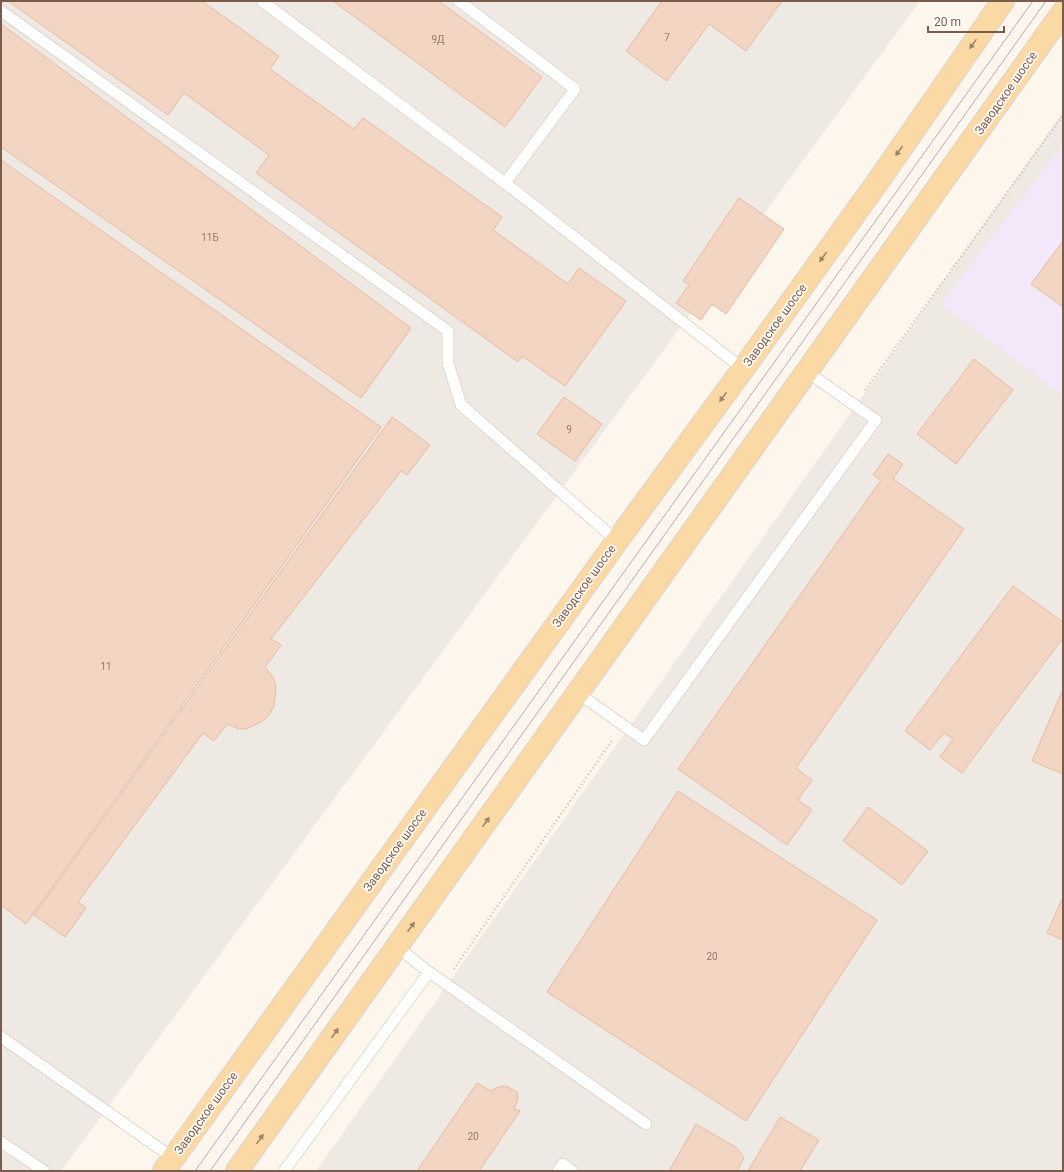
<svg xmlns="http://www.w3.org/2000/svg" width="1064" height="1172" font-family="Roboto,sans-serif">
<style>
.industrial{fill:#efe9e4}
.education{fill:#f3e8fa}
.building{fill:#f3d5c3;stroke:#e6bba3}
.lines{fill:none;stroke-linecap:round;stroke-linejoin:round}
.lane-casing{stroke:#d1beb0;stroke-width:12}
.primary-casing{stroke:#dad1cd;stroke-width:24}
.path{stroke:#d9b8a5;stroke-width:2.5;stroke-dasharray:1 3;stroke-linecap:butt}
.lane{stroke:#fff;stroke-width:11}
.primary{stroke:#fbd9a5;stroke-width:22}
.tram{stroke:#b9a8c9;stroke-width:1}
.oneway{fill:#a18267}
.labels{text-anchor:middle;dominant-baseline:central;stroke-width:3.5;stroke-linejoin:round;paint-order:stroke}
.number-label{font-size:10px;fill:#987a6a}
.street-label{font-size:12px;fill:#7a5c4d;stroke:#fffaf3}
</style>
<rect width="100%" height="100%" fill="#fdf6ec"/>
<path class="industrial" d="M1,1H920L61,1171H1Z
M1063,112V1171H316Z"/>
<path class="education" d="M1063,144V396L941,304Z"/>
<path class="building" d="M8,1H202L279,56L270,69L354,129L363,118L502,217L493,230L568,284L579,268L626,301L565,386L522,356L518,362L256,173L269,155L184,93L168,115Z
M333,1H439L542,77L505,127Z
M662,1H782L746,51L709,24L667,81L626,51Z
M1,24L411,328L361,398L1,147Z
M1,160L381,427L26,924L1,905Z
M739,198L784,229L726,314L712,304L701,320L676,303L689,285L683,281Z
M1063,241V307L1031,284Z
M974,359L1013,390L956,464L917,434Z
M564,397L602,424L575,461L537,434Z
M392,417L430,445L407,475L401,471L271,639L281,645L265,667L274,679L276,688L274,706L269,715L261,722L246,729H239L227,724L214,741L203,733L78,902L86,908L65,937L34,915Z
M888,454L903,464L893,479L964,529L796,768L812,780L798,800L812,810L787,845L678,769L881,480L873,475Z
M1013,586L1063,622V638L962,773L940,757L953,739L944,733L930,750L905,731Z
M1063,689V774L1032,761Z
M678,791L877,920L746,1121L547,992Z
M868,807L928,851L902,885L843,841Z
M1063,897V940L1047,933Z
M477,1083L491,1091L498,1087L504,1086L510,1088L517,1092L518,1099L514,1109L520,1111L479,1171H417Z
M780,1117L819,1140L800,1171H748Z
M696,1124L737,1148L744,1158L737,1171H669Z"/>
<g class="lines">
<g class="lane-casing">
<path id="lane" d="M262,1L505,183L743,369
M459,1L575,89L505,183
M1,11L448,331V363L461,405L617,541
M578,693L644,740L876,420L807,372
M397,947L429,972L646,1124
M1,1037L173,1158
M1,1142L44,1171
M284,1171L429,972
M558,1171L563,1164L572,1171"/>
</g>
<g class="primary-casing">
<path id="primary" d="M164,1171L617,541L743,369L879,180L1003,1
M237,1171L1063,12"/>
</g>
<path class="path" d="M865,390L1063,115
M454,969L613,739"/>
<use href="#lane" class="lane"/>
<use href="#primary" class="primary"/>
<path class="tram" d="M195,1171L1033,1
M210,1171L1046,1"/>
</g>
<defs><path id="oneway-solid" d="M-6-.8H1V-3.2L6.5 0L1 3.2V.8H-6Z"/></defs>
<g class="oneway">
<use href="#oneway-solid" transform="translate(973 44) rotate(125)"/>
<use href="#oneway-solid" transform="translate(899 151) rotate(125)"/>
<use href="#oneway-solid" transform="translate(823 257) rotate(126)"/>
<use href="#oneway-solid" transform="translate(723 397) rotate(126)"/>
<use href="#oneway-solid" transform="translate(486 822) rotate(-54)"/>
<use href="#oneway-solid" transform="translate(411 927) rotate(-54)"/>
<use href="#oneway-solid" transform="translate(335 1033) rotate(-55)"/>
<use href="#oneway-solid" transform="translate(260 1139) rotate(-55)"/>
</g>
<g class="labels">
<g class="number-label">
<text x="667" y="37">7</text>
<text x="438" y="39">9Д</text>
<text x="210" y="237">11Б</text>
<text x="569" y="429">9</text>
<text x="106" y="666">11</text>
<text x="712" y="956">20</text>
<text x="473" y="1136">20</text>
</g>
<g class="street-label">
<text transform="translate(1006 93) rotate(-55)">Заводское шоссе</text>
<text transform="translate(775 325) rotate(-54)">Заводское шоссе</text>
<text transform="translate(584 586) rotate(-54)">Заводское шоссе</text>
<text transform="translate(395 850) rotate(-54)">Заводское шоссе</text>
<text transform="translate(206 1113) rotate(-54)">Заводское шоссе</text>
</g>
</g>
<rect width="1064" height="1172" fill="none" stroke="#7a5c4d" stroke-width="4"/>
<path d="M928 26v6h76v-6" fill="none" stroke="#7a5c4d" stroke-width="2"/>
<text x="934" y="26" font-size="12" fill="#7a5c4d" stroke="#fffaf3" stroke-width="3" paint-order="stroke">20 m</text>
</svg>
